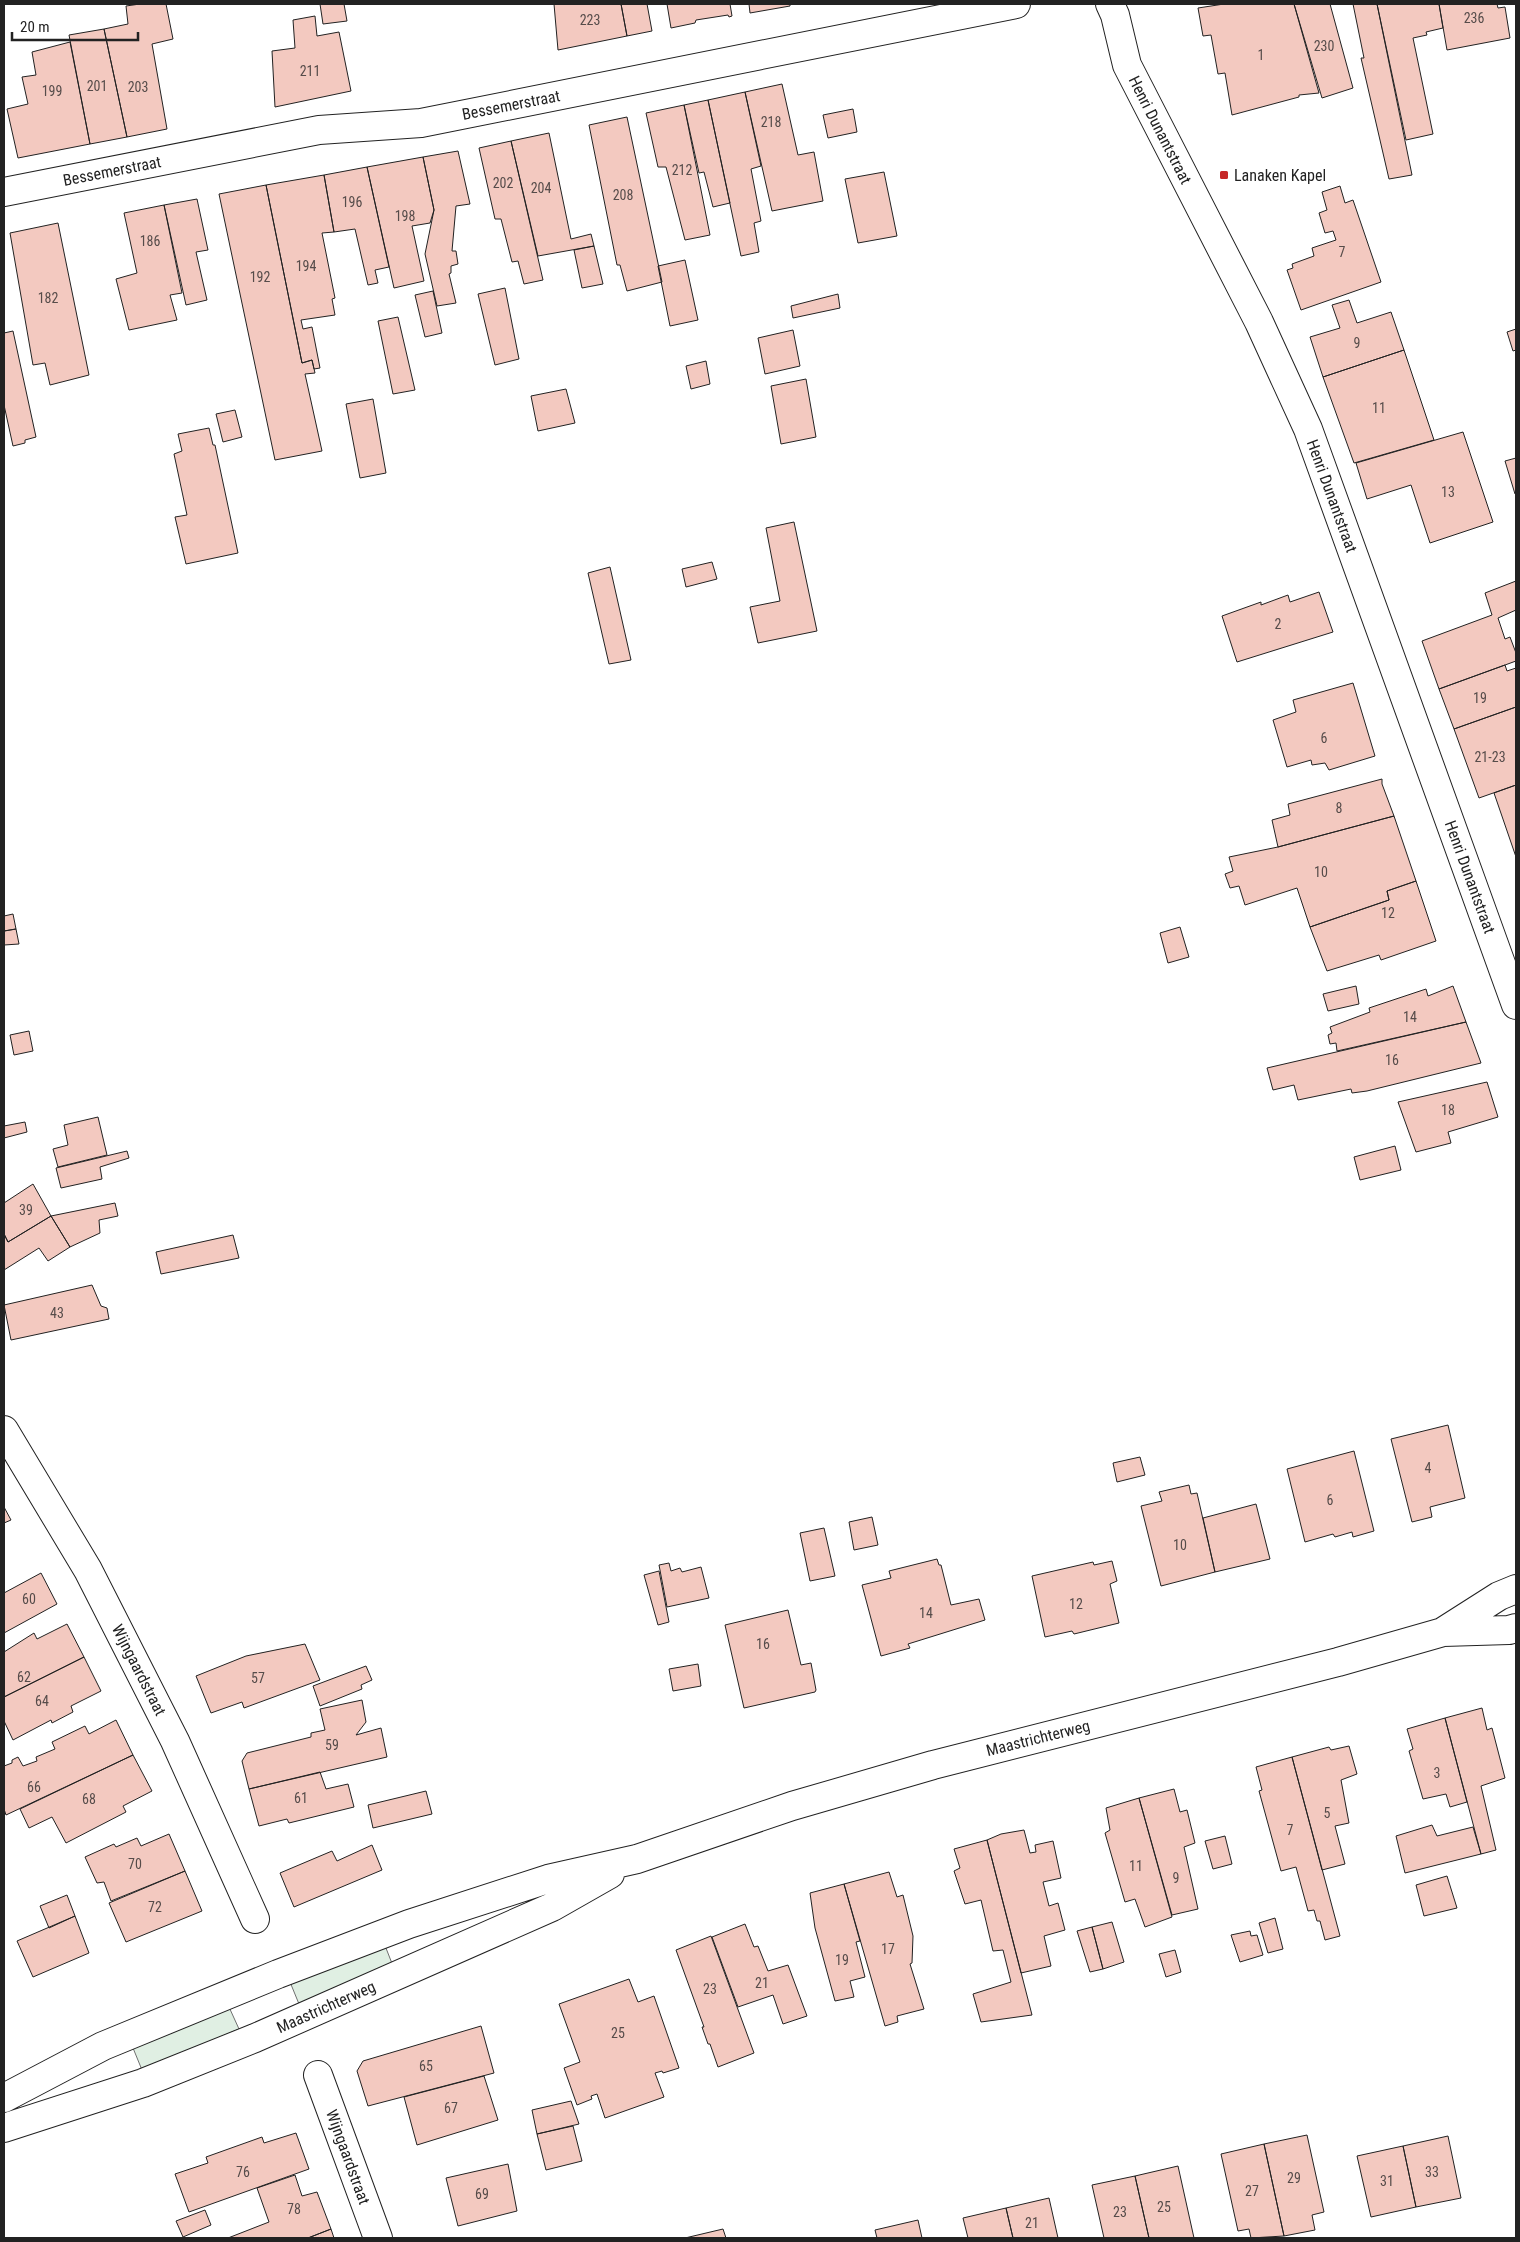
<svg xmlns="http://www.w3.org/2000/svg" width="1520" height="2242" font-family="'Roboto Condensed',sans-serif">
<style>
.green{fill:#e0efe3;stroke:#6f6f6f}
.building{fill:#f3c9c0;stroke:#222}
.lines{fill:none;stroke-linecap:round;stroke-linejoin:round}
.minor-casing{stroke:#222;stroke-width:30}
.secondary-casing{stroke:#222;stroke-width:30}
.minor{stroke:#fff;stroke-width:28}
.secondary{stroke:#fff;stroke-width:28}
.poi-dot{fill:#c62828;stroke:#fff;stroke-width:2}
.labels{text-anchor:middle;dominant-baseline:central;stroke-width:4;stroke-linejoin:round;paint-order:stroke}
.number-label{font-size:14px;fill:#564c4a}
.street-label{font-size:16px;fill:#222;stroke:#fff}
.poi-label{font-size:16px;fill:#222;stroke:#fff;text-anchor:start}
</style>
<rect width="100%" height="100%" fill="#fff"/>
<path class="green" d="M384,1943L393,1966L299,2004L290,1982Z
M229,2007L239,2029L142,2070L133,2048Z"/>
<path class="building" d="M140,4H166L173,39L152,44L167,129L127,137L104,29L128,24L126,6Z
M320,4H344L347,21L323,24Z
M554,4H621L627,36L558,50Z
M621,4H647L652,31L627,36Z
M667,4H730L732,16L729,17L728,15L696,20L695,23L671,28Z
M749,4H790V6L750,13Z
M1224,4H1294L1319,93L1299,95V97L1232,115L1225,73L1218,74L1211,35L1203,36L1198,8Z
M1294,4H1330L1353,88L1322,98Z
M1353,4H1377L1412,175L1389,179L1361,58H1364Z
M1377,4H1439L1443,28L1426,32L1427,35L1413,38L1433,134L1406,140Z
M1439,4H1497L1498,8L1505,7L1510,38L1447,50Z
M315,16L317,36L339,32L351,91L275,107L272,51L295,48L293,20Z
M104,29L127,137L90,144L69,35Z
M70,42L90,144L18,158L7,109L28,104L22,77L36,75L32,52Z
M782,84L798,155L814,152L823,201L772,211L745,92Z
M745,92L761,166L751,169L761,221L754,223L759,252L741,256L708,100Z
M708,100L730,203L713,207L704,172L699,173L684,105Z
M684,105L710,235L685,240L666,167H658L646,113Z
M853,109L857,132L828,138L823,115Z
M627,117L662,282L627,291L620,265H617L589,125Z
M549,133L571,239L591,234L594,246L538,256L511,141Z
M511,141L543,280L524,284L518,261L512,262L501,219H495L479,148Z
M458,151L470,204L456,206L452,251H456L458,264L451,266V273L449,274L456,303L437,306L425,254L434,210L423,157Z
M423,157L434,210L430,223L412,226L424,281L394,288L367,167Z
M367,167L389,267L375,270L378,283L368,285L355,229L334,232L324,175Z
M884,172L897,236L858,243L845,179Z
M324,175L334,232L322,233L335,298L332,299L335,315L301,320L303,329L312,327L320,368L314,369L312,360L302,363L266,185Z
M266,185L302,363L312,360L315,373L305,374L322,451L275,460L219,194Z
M1340,186L1345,203L1353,200L1381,282L1301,310L1287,270L1293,268L1292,264L1314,256L1312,248L1336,240L1333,231L1325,233L1319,213L1327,210L1322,192Z
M197,199L208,250L196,252L207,300L186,305L164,205Z
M164,205L182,293L170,295L177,320L129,330L116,279L137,273L124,213Z
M58,223L89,375L50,385L45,363L33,365L10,233Z
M594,246L603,284L582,288L574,250Z
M685,260L698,320L670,326L658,266Z
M505,288L519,359L495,365L478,294Z
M433,291L442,333L425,337L415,295Z
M838,294L840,308L793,318L791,306Z
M1349,300L1357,323L1391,312L1404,350L1323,377L1310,337L1340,328L1332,305Z
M398,317L415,390L393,394L378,321Z
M1516,329V350L1513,351L1507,332Z
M793,330L800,366L765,374L758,338Z
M13,331L36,437L25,440V443L13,446L4,405V333Z
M1404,350L1434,440L1354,463L1323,377Z
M706,361L710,384L691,389L686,366Z
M806,379L816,437L781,444L771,386Z
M566,389L575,423L538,431L531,396Z
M373,399L386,473L360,478L346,404Z
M235,410L242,437L223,442L216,414Z
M209,428L213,445H215L238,553L186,564L175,517L187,515L174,454L182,451L178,434Z
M1463,432L1493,522L1430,543L1411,485L1367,499L1356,463Z
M1516,458V493L1515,494L1505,461Z
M794,522L817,631L758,643L750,607L780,601L766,528Z
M712,562L717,579L686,587L682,569Z
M610,567L631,660L609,664L588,573Z
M1516,581V610L1498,618L1505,639L1510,637L1516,653V661L1439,689L1422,641L1492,615L1485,593Z
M1319,592L1333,632L1237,662L1222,616L1261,602V605L1288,595L1290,602Z
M1505,665L1507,671L1516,668V707L1454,729L1439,689Z
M1353,683L1375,756L1329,770L1325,763L1312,765L1311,760L1287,767L1273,720L1296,712L1293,700Z
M1516,707V785L1479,798L1454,729Z
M1382,779V784L1394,816L1278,847L1272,820L1290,815L1288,804Z
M1516,785V857L1494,793Z
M1394,816L1416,881L1387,891L1389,900L1310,927L1297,888L1245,905L1239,886L1230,888L1225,874L1233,871L1229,857L1278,847Z
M1416,881L1436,941L1381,960L1379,955L1327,971L1310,927L1389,900L1387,891Z
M13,914L16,929L4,931V916Z
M1180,927L1189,957L1168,963L1160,933Z
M16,929L19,944L4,945V931Z
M1356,986L1359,1004L1328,1011L1323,994Z
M1453,986L1466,1022L1337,1051L1336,1043L1330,1044L1328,1035L1332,1033L1330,1027L1370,1012L1369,1008L1426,989L1428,996Z
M1466,1022L1481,1063L1367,1091L1352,1093L1351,1089L1298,1100L1294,1085L1273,1090L1267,1068Z
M29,1031L33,1051L14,1055L10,1035Z
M1487,1082L1498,1117L1448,1132L1451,1143L1416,1152L1398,1102Z
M98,1117L107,1155L58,1167L53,1149L68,1145L64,1125Z
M25,1122L27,1132L4,1138V1126Z
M1395,1146L1401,1170L1360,1180L1354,1157Z
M127,1151L129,1158L100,1167L102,1179L61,1188L56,1168Z
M33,1184L51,1216L8,1242L4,1234V1203Z
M115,1203L118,1216L99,1220L100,1233L70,1247L51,1216Z
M51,1216L70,1247L48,1261L39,1248L4,1270V1234L8,1242Z
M233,1235L239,1258L161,1274L156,1252Z
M92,1285L101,1306L107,1308L109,1319L11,1340L4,1305Z
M1448,1425L1465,1498L1430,1507L1432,1517L1412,1522L1391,1439Z
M1354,1451L1374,1531L1353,1537L1352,1532L1335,1537L1333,1534L1305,1542L1287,1469Z
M1140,1457L1145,1475L1117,1482L1113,1463Z
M1189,1485L1191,1494L1197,1493L1215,1572L1161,1586L1141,1506L1162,1501L1159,1492Z
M1256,1504L1270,1559L1215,1572L1203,1518Z
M4,1507L11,1520L4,1523Z
M872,1517L878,1545L854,1550L849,1522Z
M824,1528L835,1576L810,1581L800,1533Z
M937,1559L939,1565H941L951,1605L979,1599L985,1620L908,1644L910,1648L881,1656L862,1585L891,1578L889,1571Z
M1112,1561L1117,1581L1110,1584L1119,1623L1074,1634L1072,1631L1045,1637L1032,1576L1093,1562L1094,1565Z
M669,1563L671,1571L680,1568L682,1572L701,1567L709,1598L667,1607L659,1565Z
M659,1571L669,1622L658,1625L644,1575Z
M41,1573L57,1604L4,1633V1593Z
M788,1610L801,1665L811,1663L816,1690L815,1692L744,1708L725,1625Z
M67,1624L84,1657L4,1697V1652L34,1633L37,1639Z
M305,1644L320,1680L244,1708L242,1702L211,1713L196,1676L246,1656Z
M84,1657L101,1691L71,1706L73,1712L52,1723L51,1720L13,1740L4,1721V1697Z
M698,1664L701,1686L673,1691L669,1669Z
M366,1666L372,1680L361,1685L362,1689L320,1706L313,1686Z
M362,1700L366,1722L356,1735L381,1728L387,1757L249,1789L242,1761L247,1753L311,1737V1733L325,1730L320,1709Z
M1482,1708L1487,1730L1492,1728L1505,1778L1481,1786L1496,1850L1481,1854L1445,1718Z
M1445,1718L1467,1802L1450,1807L1446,1794L1423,1799L1409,1751L1413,1749L1407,1729Z
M116,1720L133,1755L6,1815L4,1809V1766L12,1763V1760L18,1757L23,1766L37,1761L36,1757L55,1749L52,1742L85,1726L89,1734Z
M1349,1746L1357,1774L1341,1780L1349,1823L1335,1826L1345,1864L1322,1870L1292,1757L1329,1747L1331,1750Z
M133,1755L152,1791L123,1806L126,1812L66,1843L52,1817L29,1828L20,1809Z
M1292,1757L1340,1936L1325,1940L1320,1921H1317L1314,1910L1308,1911L1296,1867L1281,1871L1259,1791L1262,1790L1256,1767Z
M320,1772L326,1789L348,1784L354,1807L289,1823L287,1819L259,1826L249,1789Z
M1174,1789L1180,1812L1187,1810L1195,1843L1184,1847L1198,1909L1172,1915L1139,1798Z
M426,1791L432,1814L373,1828L368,1805Z
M1139,1798L1172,1917L1145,1927L1135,1899L1125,1902L1105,1833L1110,1830L1106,1808Z
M1432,1825L1437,1836L1473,1827L1481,1854L1405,1873L1396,1836Z
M1024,1830L1030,1853L1036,1852L1035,1845L1053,1841L1061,1878L1043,1882L1049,1906L1058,1903L1065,1930L1044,1936L1051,1966L1021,1973L987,1840L1001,1834Z
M169,1834L185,1871L111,1901L104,1882L97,1883L85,1857L114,1844L116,1847L137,1838L141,1846Z
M1225,1836L1232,1864L1213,1869L1205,1841Z
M987,1840L1032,2015L981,2022L973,1994L1011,1982L1003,1950L993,1951L981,1900L965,1904L954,1871L960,1868L954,1849Z
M372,1845L382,1870L294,1907L280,1873L332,1851L337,1861Z
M185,1871L202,1911L126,1942L109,1903Z
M889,1872L897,1897L903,1895L913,1936L912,1963L910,1964L924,2009L897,2016L898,2022L885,2026L844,1884Z
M1447,1876L1457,1908L1424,1916L1416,1885Z
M844,1884L860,1941L856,1942L865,1977L850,1981L854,1997L835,2001L815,1928L810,1893Z
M67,1895L75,1916L49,1928L40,1906Z
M75,1916L89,1953L33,1977L17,1941Z
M1275,1918L1283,1949L1268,1953L1259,1923Z
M1112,1922L1124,1962L1103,1969L1092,1927Z
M745,1924L754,1947L758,1946L768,1971L788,1965L807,2016L783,2024L773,1995L738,2007L712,1937Z
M1092,1927L1103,1969L1090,1972L1077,1931Z
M1250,1931L1251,1936L1257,1935L1263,1955L1240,1962L1231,1935Z
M711,1936L754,2053L718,2067L710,2044H708L702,2027H704L676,1950Z
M1175,1950L1181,1972L1166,1977L1159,1954Z
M629,1979L638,2002L654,1996L679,2068L663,2073L662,2071L655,2073L664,2097L605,2118L597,2094L591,2096L592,2099L577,2105L564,2068L580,2062L559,2004Z
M481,2026L494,2073L368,2106L357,2071L363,2061Z
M484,2076L498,2120L417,2145L404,2097Z
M571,2101L579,2124L537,2134L532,2110Z
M573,2126L582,2161L546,2170L537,2134Z
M296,2133L309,2169L189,2212L175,2174L208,2163L206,2157L262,2137L264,2143Z
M1307,2135L1324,2212L1312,2215L1315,2230L1284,2236L1264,2144Z
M1448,2136L1461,2198L1416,2207L1403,2146Z
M1264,2144L1284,2236L1251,2238L1249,2229L1238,2231L1221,2154Z
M1403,2146L1416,2207L1371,2217L1357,2156Z
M508,2164L517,2211L458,2226L446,2178Z
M1178,2166L1194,2238H1149L1135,2176Z
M295,2175L302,2196L317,2192L331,2229L308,2238H228L269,2222L257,2188Z
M1135,2176L1149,2238H1104L1092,2185Z
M1049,2198L1058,2238H1013L1006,2208Z
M1006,2208L1013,2238H968L963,2218Z
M205,2210L211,2225L183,2237L176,2221Z
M918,2220L922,2238H877L875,2230Z
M331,2229L334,2238H308Z
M723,2229L726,2238H685Z"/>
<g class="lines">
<g class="minor-casing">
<path id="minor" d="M1110,4L1115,15L1127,65L1259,322L1308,429L1516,1005
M4,192L319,130L421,123L1016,4
M4,1430L88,1570L175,1741L255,1919
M318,2075L378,2238"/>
</g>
<g class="secondary-casing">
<path id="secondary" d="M1444,1631L1499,1596L1516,1589
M4,2098L103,2046L278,1974L409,1924L548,1879L637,1859L792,1806L933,1765L1338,1662L1443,1632L1509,1630L1516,1628
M4,2128L143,2083L255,2038L552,1907L610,1874"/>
</g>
<use href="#minor" class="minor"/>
<use href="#secondary" class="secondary"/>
</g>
<rect class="poi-dot" x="1219" y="170" width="10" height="10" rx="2.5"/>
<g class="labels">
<g class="number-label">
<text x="1474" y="18">236</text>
<text x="590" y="20">223</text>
<text x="1324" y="46">230</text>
<text x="1261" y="55">1</text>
<text x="310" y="71">211</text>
<text x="97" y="86">201</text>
<text x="138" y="87">203</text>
<text x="52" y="91">199</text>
<text x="771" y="122">218</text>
<text x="682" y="170">212</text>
<text x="503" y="183">202</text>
<text x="541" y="188">204</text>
<text x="623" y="195">208</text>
<text x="352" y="202">196</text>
<text x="405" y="216">198</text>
<text x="150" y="241">186</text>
<text x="1342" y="252">7</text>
<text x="306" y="266">194</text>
<text x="260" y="277">192</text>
<text x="48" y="298">182</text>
<text x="1357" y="343">9</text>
<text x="1379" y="408">11</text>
<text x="1448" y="492">13</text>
<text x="1278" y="624">2</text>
<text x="1480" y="698">19</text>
<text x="1324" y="738">6</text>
<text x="1490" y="757">21-23</text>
<text x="1339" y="808">8</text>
<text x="1321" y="872">10</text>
<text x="1388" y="913">12</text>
<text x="1410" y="1017">14</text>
<text x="1392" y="1060">16</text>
<text x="1448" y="1110">18</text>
<text x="26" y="1210">39</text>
<text x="57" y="1313">43</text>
<text x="1428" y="1468">4</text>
<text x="1330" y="1500">6</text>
<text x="1180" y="1545">10</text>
<text x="29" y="1599">60</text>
<text x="1076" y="1604">12</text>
<text x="926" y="1613">14</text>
<text x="763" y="1644">16</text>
<text x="24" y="1677">62</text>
<text x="258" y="1678">57</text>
<text x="42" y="1701">64</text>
<text x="332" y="1745">59</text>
<text x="1437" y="1773">3</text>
<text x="34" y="1787">66</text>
<text x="301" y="1798">61</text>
<text x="89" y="1799">68</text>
<text x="1327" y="1813">5</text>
<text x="1290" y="1830">7</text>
<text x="135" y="1864">70</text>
<text x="1136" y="1866">11</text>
<text x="1176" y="1878">9</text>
<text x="155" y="1907">72</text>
<text x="888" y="1949">17</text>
<text x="842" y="1960">19</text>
<text x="762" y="1983">21</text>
<text x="710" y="1989">23</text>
<text x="618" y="2033">25</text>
<text x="426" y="2066">65</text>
<text x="451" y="2108">67</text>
<text x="243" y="2172">76</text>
<text x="1432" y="2172">33</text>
<text x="1294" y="2178">29</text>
<text x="1387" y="2181">31</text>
<text x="1252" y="2191">27</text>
<text x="482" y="2194">69</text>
<text x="1164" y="2207">25</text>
<text x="294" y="2209">78</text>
<text x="1120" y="2212">23</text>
<text x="1032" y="2223">21</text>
</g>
<g class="street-label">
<text transform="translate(511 105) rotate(-11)">Bessemerstraat</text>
<text transform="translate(1160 130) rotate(63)">Henri Dunantstraat</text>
<text transform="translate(112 171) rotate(-11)">Bessemerstraat</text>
<text transform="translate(1332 496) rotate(70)">Henri Dunantstraat</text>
<text transform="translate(1470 877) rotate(70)">Henri Dunantstraat</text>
<text transform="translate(139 1670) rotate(63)">Wijngaardstraat</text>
<text transform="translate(1038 1738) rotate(-14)">Maastrichterweg</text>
<text transform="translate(326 2007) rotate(-24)">Maastrichterweg</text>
<text transform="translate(348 2157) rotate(70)">Wijngaardstraat</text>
</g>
<g class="poi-label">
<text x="1234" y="175">Lanaken Kapel</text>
</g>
</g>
<rect width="1520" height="2242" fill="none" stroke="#222222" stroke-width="10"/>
<path d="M12 32v8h126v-8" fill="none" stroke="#222222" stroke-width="2.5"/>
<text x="20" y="32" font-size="15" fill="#222222" stroke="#ffffff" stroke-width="4" paint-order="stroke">20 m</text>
</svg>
